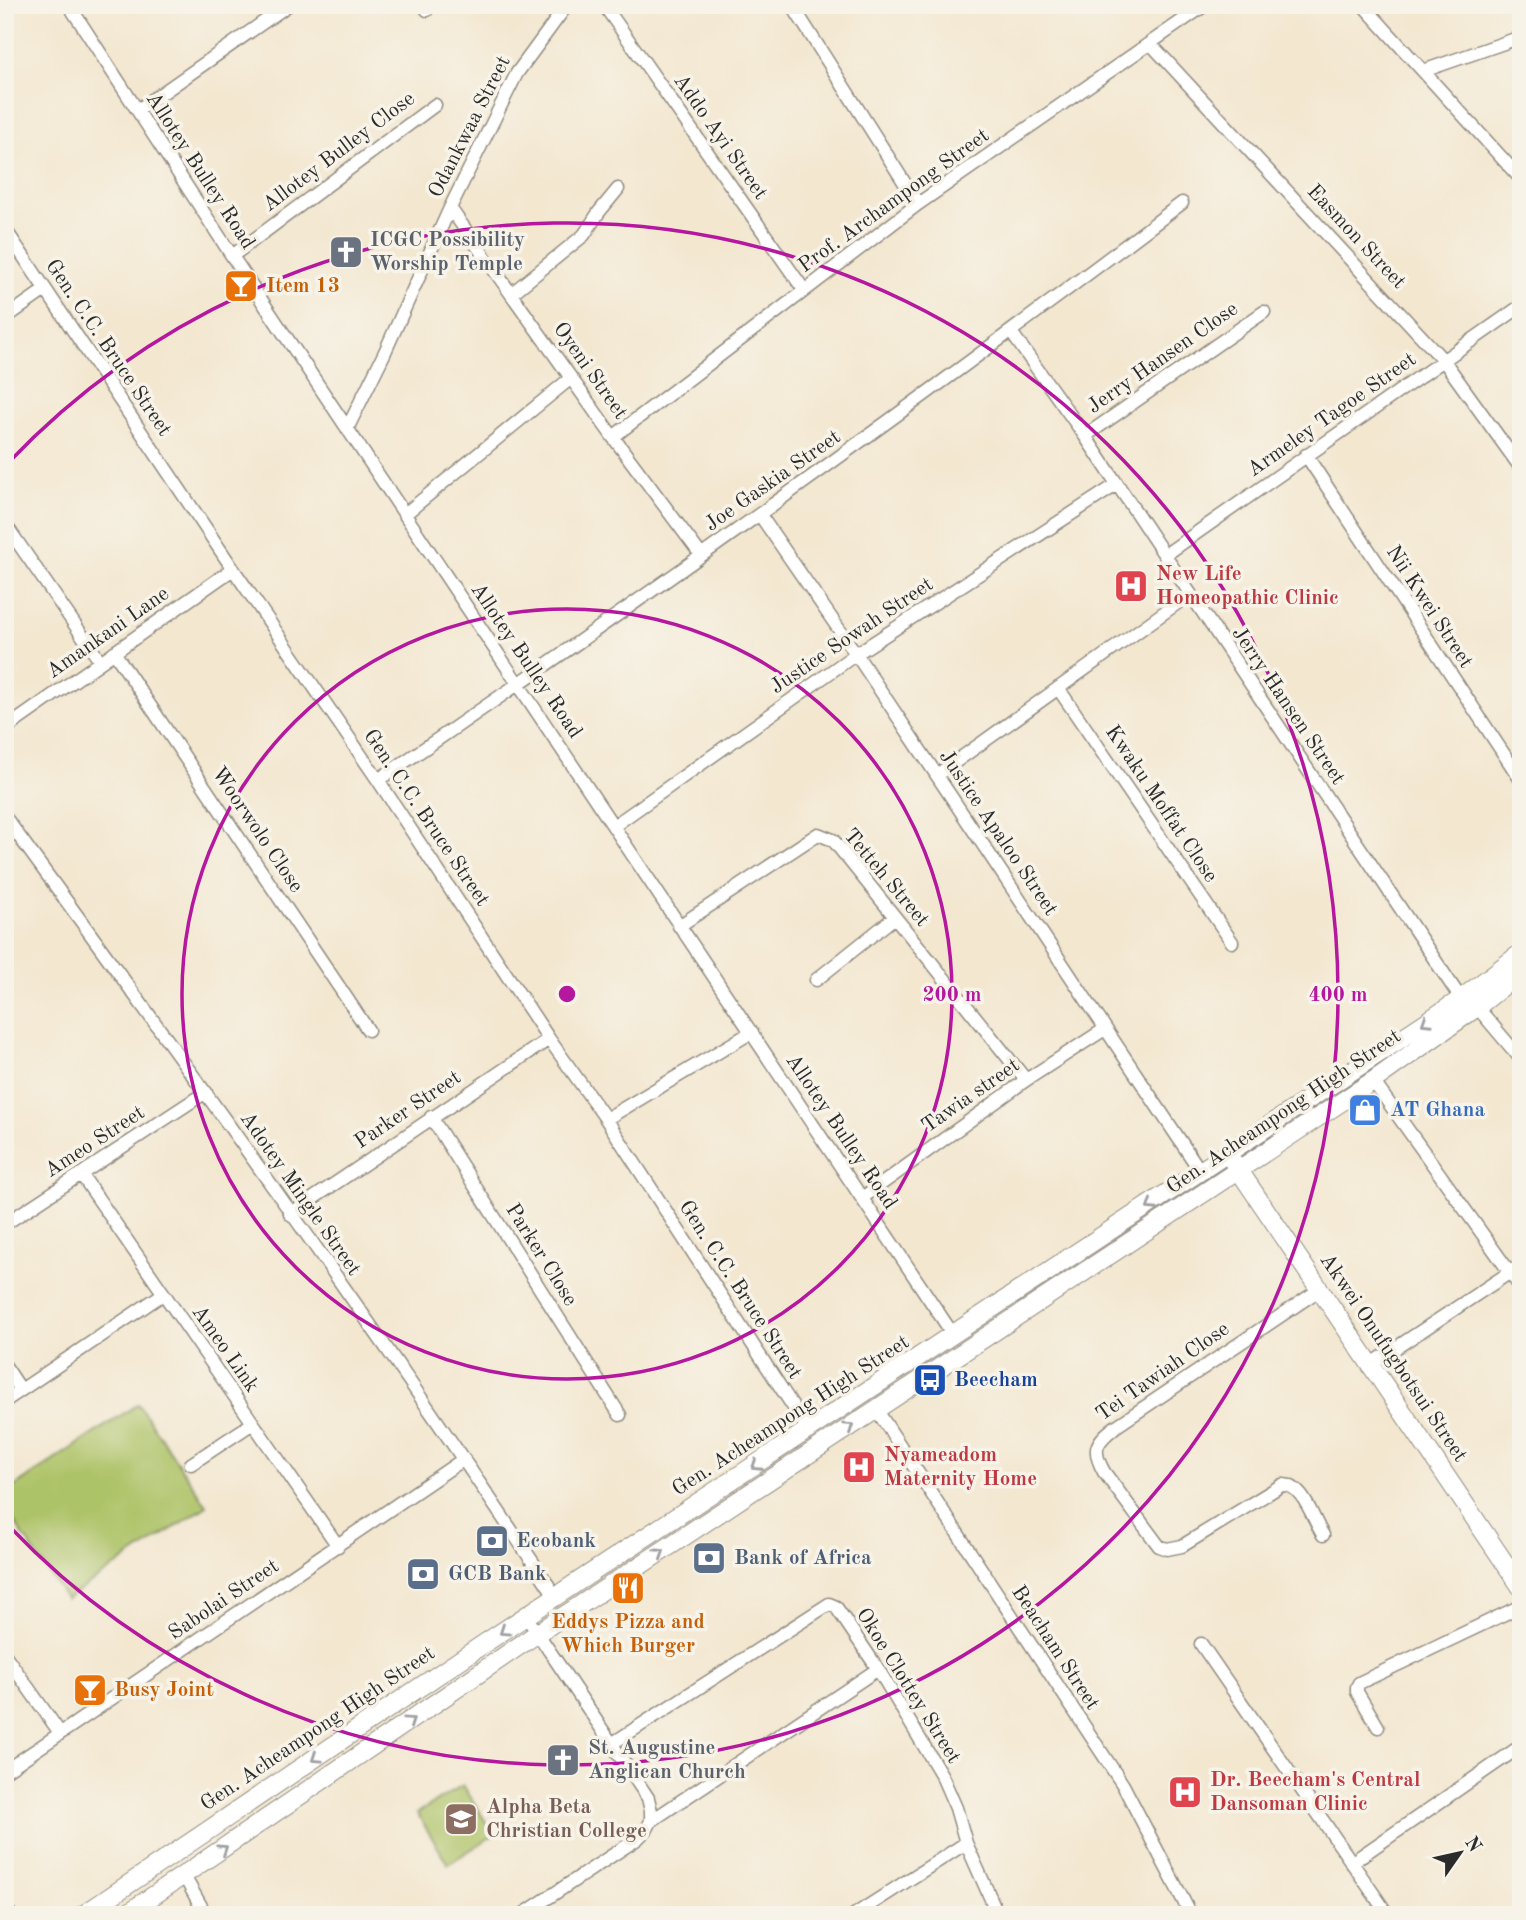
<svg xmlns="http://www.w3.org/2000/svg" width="1526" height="1920" font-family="'Old Standard TT',serif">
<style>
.green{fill:#adc367;stroke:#6c7749;stroke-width:2}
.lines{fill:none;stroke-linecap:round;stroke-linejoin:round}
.street-casing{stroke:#8f897e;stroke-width:15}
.secondary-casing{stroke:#8f897e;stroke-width:20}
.street{stroke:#fff;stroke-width:12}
.secondary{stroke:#fff;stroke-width:18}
.oneway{stroke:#a0a0a0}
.ring{fill:none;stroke:#b5179e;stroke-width:3.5}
.labels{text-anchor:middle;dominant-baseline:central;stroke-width:7;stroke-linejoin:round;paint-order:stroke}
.street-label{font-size:21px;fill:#2b2b2b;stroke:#f7f3e8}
.worship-label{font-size:21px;font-weight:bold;fill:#5b616d;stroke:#f7f3e8;text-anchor:start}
.food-label{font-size:21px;font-weight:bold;fill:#c56008;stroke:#f7f3e8;text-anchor:start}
.health-label{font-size:21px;font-weight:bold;fill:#be3a42;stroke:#f7f3e8;text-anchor:start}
.shop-label{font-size:21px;font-weight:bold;fill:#366cbe;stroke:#f7f3e8;text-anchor:start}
.transit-label{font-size:21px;font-weight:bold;fill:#164399;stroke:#f7f3e8;text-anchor:start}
.service-label{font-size:21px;font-weight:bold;fill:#4e5e75;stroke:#f7f3e8;text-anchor:start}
.education-label{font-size:21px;font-weight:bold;fill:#785e54;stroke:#f7f3e8;text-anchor:start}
.centre{fill:#b5179e;stroke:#f7f3e8;stroke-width:3.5}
.ring-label{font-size:21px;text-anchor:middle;font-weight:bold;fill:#b5179e;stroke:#f7f3e8;stroke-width:7;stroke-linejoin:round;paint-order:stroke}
</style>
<rect width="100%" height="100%" fill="#f7f3e8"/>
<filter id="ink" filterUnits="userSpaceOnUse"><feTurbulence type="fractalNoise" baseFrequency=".0143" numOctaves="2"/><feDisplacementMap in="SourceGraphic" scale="14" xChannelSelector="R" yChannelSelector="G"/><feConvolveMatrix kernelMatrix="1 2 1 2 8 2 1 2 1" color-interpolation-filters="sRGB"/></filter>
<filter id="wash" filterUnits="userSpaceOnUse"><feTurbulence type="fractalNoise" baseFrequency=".00686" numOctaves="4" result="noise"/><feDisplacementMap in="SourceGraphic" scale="28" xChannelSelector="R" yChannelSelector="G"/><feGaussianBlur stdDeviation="1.57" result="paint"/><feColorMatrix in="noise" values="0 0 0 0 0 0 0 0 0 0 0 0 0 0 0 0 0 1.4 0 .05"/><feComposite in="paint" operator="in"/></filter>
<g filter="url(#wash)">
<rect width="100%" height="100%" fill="#f3e7d0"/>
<path class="green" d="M138,1404L207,1506L66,1599L5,1508V1493Z
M463,1785L494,1835L448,1864L417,1813Z"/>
</g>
<g filter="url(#ink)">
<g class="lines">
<g class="street-casing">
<path id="street" d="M69,5L232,256L954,1336
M424,5L427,10
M604,5L804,290
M792,5L918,204
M1363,5L1521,179
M1150,43L1444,361L1521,468
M1423,71L1521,37
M138,110L288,5
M450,208L613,437L701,555
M5,229L233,569L378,780L549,1039L606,1119L809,1431
M232,256L435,105
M511,294L584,235L599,212L618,189
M5,318L45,290
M1011,332L1085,436L1461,999
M348,427L384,354L450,208L517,73L567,5
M1085,436L1264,312
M613,437L918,204L1205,5
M1306,455L1521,780
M405,514L571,378
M760,515L856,654L1201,1172
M5,524L100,661
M1165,555L1521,306
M114,652L368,1030
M1058,688L1232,942
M5,729L233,569
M937,775L1190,594
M378,780C651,595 919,402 1182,203
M5,817C193,1074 380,1332 556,1597
M615,825L856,654L1116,485
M679,926L818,834L833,840L1026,1080
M816,980L895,917
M1477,1007L1521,1059
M1373,1081L1521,1288
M431,1117L620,1415
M606,1119L752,1032
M81,1174L338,1546
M862,1198L1026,1080L1105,1029
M290,1214L549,1039
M5,1224L206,1092
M1319,1290L1115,1427C1096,1442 1091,1449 1104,1472L1159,1546L1167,1549L1182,1546L1282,1485C1303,1483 1313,1520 1323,1535
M1370,1365L1521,1265
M5,1366L21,1390
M5,1401L163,1294
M876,1409L1123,1785L1191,1915
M191,1464L253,1423
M526,1616L648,1798L651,1811V1821
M1201,1644L1388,1915
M5,1655L60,1733
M1378,1727L1357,1692V1687L1359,1683L1521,1606
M613,1743L829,1604L836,1607L878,1669L942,1776L956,1808L966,1843L998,1915
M5,1771L464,1459
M1351,1863L1521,1746
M184,1876L206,1915
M5,1908L11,1915
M522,1915L637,1839L647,1829L651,1821L878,1669
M854,1915L966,1843"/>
</g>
<g class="secondary-casing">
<path id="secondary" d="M1234,1163L1521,1587
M83,1915L485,1643L1461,999L1521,953
M125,1915L538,1633L1373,1081L1477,1007L1521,972"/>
</g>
<use href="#street" class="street"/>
<use href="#secondary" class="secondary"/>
</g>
<defs><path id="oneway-chevron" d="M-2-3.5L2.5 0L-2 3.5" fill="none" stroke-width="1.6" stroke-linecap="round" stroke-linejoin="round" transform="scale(1.75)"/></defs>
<g class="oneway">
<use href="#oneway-chevron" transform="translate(1426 1022) rotate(147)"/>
<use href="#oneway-chevron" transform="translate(1151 1206) rotate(147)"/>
<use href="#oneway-chevron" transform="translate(849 1427) rotate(-34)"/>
<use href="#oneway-chevron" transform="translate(756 1466) rotate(147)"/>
<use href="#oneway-chevron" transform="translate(660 1553) rotate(-33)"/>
<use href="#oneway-chevron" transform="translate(504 1631) rotate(146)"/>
<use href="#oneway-chevron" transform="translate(410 1721) rotate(-34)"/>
<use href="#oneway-chevron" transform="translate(316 1758) rotate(146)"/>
<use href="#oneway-chevron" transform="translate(223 1849) rotate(-34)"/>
</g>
</g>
<g class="ring">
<circle cx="567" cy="994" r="385"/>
<path d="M8 463A771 771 0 1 1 8 1525"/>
</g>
<defs>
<g id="church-square" transform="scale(1.75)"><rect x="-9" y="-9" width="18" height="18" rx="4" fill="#6b7280" stroke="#f7f3e8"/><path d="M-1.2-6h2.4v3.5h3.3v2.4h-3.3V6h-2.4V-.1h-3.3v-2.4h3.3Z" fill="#fff"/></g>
<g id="bar-square" transform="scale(1.75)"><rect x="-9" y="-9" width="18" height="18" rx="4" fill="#e8710a" stroke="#f7f3e8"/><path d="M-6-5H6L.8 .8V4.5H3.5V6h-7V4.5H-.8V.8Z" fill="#fff"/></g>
<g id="hospital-square" transform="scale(1.75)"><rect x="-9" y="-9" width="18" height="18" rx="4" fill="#e0444e" stroke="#f7f3e8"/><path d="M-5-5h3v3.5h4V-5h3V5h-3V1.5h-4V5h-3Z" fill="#fff"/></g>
<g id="shop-square" transform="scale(1.75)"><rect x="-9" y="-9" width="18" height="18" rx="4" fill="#3f7fe0" stroke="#f7f3e8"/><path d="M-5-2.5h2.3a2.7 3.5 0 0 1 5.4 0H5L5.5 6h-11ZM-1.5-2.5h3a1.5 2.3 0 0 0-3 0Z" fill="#fff"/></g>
<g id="bus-square" transform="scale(1.75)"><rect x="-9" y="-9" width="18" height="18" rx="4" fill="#1a4fb4" stroke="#f7f3e8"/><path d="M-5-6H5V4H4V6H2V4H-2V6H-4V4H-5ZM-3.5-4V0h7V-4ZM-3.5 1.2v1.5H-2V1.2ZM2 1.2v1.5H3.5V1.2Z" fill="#fff"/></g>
<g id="bank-square" transform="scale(1.75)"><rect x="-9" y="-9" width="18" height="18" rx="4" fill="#5c6f8a" stroke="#f7f3e8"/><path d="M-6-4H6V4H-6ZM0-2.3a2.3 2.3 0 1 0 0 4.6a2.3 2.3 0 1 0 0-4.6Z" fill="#fff"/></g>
<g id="restaurant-square" transform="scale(1.75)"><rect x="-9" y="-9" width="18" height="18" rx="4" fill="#e8710a" stroke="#f7f3e8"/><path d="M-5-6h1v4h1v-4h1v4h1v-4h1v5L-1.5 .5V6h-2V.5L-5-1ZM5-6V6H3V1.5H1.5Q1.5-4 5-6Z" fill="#fff"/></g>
<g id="school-square" transform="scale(1.75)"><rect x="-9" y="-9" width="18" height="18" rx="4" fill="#8d6e63" stroke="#f7f3e8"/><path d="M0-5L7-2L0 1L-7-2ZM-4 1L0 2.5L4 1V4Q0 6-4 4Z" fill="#fff"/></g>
</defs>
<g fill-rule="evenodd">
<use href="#church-square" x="346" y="252"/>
<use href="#bar-square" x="241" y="286"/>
<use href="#hospital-square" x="1131" y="586"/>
<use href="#shop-square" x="1365" y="1110"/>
<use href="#bus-square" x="930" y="1380"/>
<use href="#hospital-square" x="859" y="1467"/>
<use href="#bank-square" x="492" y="1541"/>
<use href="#bank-square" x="709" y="1558"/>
<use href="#bank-square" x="423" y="1574"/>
<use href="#restaurant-square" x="628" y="1588"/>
<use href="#bar-square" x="90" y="1690"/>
<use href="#church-square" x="563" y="1760"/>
<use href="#hospital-square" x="1185" y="1792"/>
<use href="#school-square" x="461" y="1819"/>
</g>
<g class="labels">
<g class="street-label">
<text transform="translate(470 127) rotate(-63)">Odankwaa Street</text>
<text transform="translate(720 137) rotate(55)">Addo Ayi Street</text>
<text transform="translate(339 152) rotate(-37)">Allotey Bulley Close</text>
<text transform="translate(200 171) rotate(57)">Allotey Bulley Road</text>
<text transform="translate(894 201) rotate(-36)">Prof. Archampong Street</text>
<text transform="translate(1356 237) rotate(47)">Easmon Street</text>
<text transform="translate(108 348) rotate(56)">Gen. C.C. Bruce Street</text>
<text transform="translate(1163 358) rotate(-35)">Jerry Hansen Close</text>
<text transform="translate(590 371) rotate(55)">Oyeni Street</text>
<text transform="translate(1332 415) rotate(-35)">Armeley Tagoe Street</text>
<text transform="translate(773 481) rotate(-35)">Joe Gaskia Street</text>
<text transform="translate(1429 607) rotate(57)">Nii Kwei Street</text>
<text transform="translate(108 633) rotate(-35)">Amankani Lane</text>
<text transform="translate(852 636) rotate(-34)">Justice Sowah Street</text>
<text transform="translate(526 661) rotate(56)">Allotey Bulley Road</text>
<text transform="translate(1288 706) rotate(56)">Jerry Hansen Street</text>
<text transform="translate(1161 804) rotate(56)">Kwaku Moffat Close</text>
<text transform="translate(426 818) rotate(56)">Gen. C.C. Bruce Street</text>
<text transform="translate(257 830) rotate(56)">Woorwolo Close</text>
<text transform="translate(998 833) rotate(56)">Justice Apaloo Street</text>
<text transform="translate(886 878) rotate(50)">Tetteh Street</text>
<text transform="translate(971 1096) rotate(-35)">Tawia street</text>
<text transform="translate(408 1110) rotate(-34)">Parker Street</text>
<text transform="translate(1284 1112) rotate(-34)">Gen. Acheampong High Street</text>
<text transform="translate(841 1132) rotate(56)">Allotey Bulley Road</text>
<text transform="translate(95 1142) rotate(-33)">Ameo Street</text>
<text transform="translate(300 1194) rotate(55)">Adotey Mingle Street</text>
<text transform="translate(541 1255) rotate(58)">Parker Close</text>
<text transform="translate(740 1290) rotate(57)">Gen. C.C. Bruce Street</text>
<text transform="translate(225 1349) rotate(55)">Ameo Link</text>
<text transform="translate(1393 1358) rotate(56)">Akwei Onufugbotsui Street</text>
<text transform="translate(1163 1372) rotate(-35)">Tei Tawiah Close</text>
<text transform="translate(791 1416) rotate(-33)">Gen. Acheampong High Street</text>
<text transform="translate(224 1600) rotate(-34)">Sabolai Street</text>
<text transform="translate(1055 1648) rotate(57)">Beacham Street</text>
<text transform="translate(908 1686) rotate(58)">Okoe Clottey Street</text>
<text transform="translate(318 1729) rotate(-34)">Gen. Acheampong High Street</text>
</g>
<g class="worship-label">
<text x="370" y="240">ICGC Possibility<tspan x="370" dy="24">Worship Temple</tspan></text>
<text x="588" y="1748">St. Augustine<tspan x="588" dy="24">Anglican Church</tspan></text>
</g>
<g class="food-label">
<text x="266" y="286">Item 13</text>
<text x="628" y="1622" text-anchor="middle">Eddys Pizza and<tspan x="628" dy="24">Which Burger</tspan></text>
<text x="114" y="1690">Busy Joint</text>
</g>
<g class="health-label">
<text x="1156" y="574">New Life<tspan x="1156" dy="24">Homeopathic Clinic</tspan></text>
<text x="884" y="1455">Nyameadom<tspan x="884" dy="24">Maternity Home</tspan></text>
<text x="1210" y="1780">Dr. Beecham's Central<tspan x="1210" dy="24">Dansoman Clinic</tspan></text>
</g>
<g class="shop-label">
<text x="1390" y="1110">AT Ghana</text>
</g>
<g class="transit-label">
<text x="954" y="1380">Beecham</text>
</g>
<g class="service-label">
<text x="516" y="1541">Ecobank</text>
<text x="734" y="1558">Bank of Africa</text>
<text x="448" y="1574">GCB Bank</text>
</g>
<g class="education-label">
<text x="486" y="1807">Alpha Beta<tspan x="486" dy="24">Christian College</tspan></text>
</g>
</g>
<circle cx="567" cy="994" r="10" class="centre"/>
<g class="ring-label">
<text x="952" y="1001">200 m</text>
<text x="1338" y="1001">400 m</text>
</g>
<rect width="1526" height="1920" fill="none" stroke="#f7f3e8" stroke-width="28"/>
<g transform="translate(1460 1853) rotate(56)" stroke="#f7f3e8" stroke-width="5" paint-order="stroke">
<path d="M0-5L12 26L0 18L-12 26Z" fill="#2b2b2b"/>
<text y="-10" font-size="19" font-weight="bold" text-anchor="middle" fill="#2b2b2b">N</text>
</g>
</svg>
